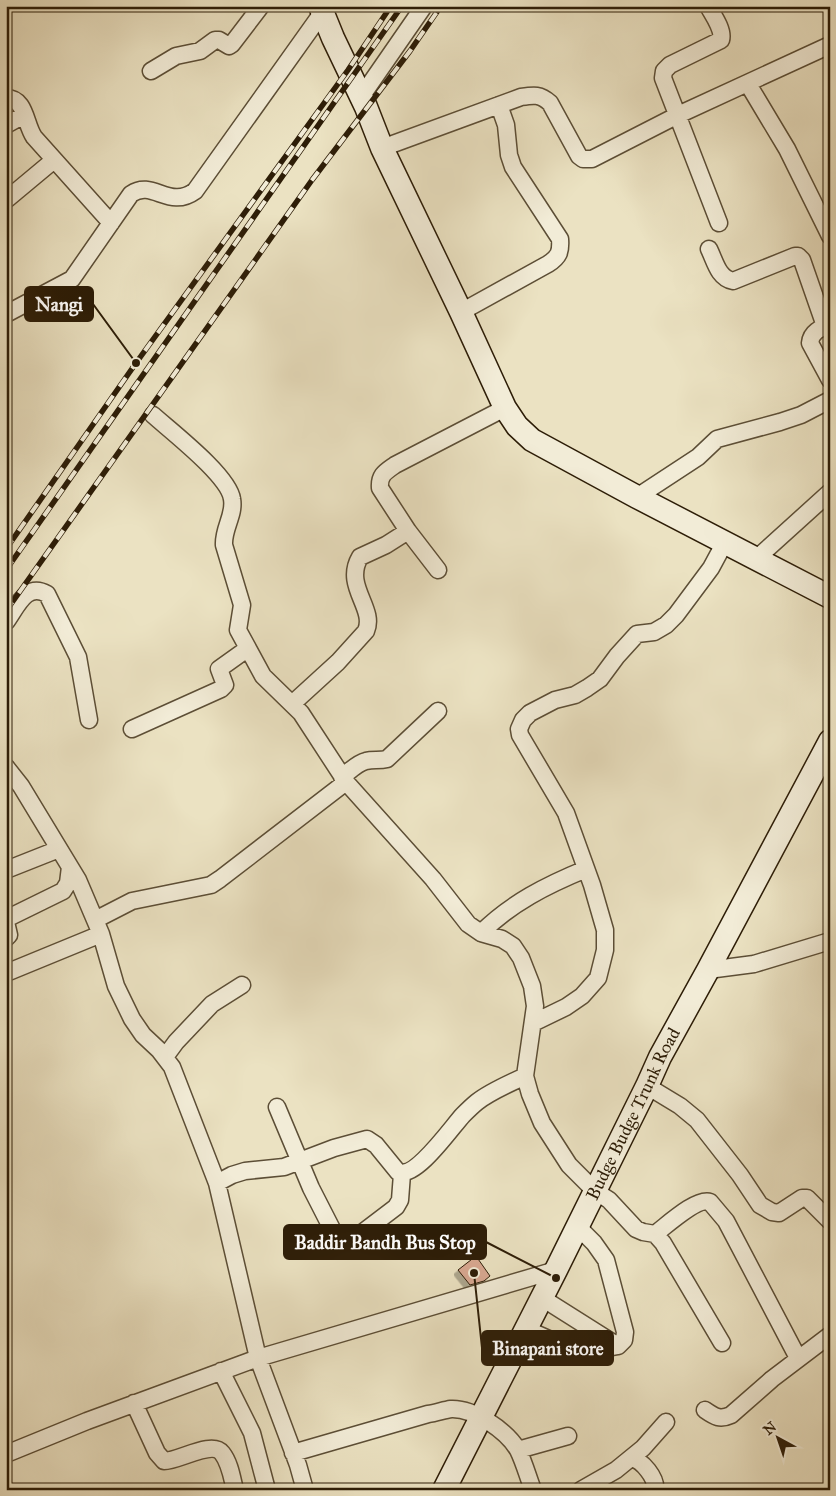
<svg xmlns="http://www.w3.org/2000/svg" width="836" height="1496" font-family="'IM FELL Great Primer',serif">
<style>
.building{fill:#d8a891;stroke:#2d1d07;filter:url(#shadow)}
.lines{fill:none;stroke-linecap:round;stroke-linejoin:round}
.street-casing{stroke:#5c4e36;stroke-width:19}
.secondary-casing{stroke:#2d1d07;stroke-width:25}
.street{stroke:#f2ecd7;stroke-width:16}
.secondary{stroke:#f2ecd7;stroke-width:22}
.rail-casing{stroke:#2d1d07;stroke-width:5.5}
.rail{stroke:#f2ecd7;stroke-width:4;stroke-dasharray:11;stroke-linecap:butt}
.labels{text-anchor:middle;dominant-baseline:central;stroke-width:4;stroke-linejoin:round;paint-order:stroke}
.street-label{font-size:18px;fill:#2d1d07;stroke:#f2ecd7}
.leader{fill:none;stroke:#2d1d07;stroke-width:2}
.callout-dot{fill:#2d1d07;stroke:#f2ecd7;stroke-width:2}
.callout{fill:#2d1d07;stroke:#2d1d07;stroke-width:2}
.callout-label{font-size:19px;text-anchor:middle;font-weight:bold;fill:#fff}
</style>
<defs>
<filter id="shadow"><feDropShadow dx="-4.5" dy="4.5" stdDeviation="0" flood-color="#0004"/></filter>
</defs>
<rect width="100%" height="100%" fill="#ebe2c2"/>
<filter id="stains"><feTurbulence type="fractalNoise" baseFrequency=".004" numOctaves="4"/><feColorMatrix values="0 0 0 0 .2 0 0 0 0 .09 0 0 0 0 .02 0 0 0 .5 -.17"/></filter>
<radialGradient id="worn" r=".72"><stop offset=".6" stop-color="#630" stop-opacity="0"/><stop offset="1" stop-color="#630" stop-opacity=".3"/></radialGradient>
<path class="building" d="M476,1256L490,1276L484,1281L470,1285L458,1270Z"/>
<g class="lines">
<g class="street-casing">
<path id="street" d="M708,6C713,15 724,30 721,40L670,65L664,71L663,78L719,223
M151,71L176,56L200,51L215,40H219L229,46L232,44L261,6
M748,84L787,149L830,236
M361,97L424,6
M6,98C26,98 25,124 34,137L111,223
M6,125L24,115
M382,148L521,97C534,95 540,94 550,103L579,156L583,159H592L678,115L830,45
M6,200L54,160
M709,249C715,261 718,278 733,281L795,256H798L802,260L825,326
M461,312L548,264C559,257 561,252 560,239L513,167L509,155L506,125L499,105
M6,314L72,279L131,194C153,179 169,210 195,191L322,13
M830,325C820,328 811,332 810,343L830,380
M153,415C172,432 229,476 232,499C235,515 223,528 224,545L242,605L238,630L263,676L301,713L346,782L433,879L468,924L481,933L502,939L513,946L521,958L532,986L535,1006L525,1076L530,1094L542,1123L569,1165L595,1191L609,1200L636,1229L643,1232L655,1234L663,1243L722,1343
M637,497L698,457L717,439L780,422L801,415L830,400
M408,531L438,570
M756,559L830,492
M6,622C17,607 26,582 47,594L78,657L89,720
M292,704L338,662L366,631C376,608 343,586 360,557L386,545L408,531L380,488C379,475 385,472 395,465L505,408
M132,729L221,689L225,685L219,669L247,649
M6,767L21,786L78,880L101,934L116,986L132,1019L143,1035L159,1050L172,1067L217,1183L258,1358L298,1465L305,1490
M342,777C349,772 357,763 366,761C373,759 379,761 387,759L438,711
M6,870L59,849
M95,920L132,901L211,885L220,879L346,782
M6,921L10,917L63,891L68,883L70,867
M6,922L9,935L6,938
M481,933C511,903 547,885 586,869
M708,970L754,964L830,941
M6,973L101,934
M533,1023L566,1007L582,996L598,978L605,950V930L592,885L566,813L520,735L519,729L523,720L530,713L555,700L575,695L587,688L600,679L617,656L637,634L654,632L666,625L676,615L711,568L725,542
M165,1057L176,1042L212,1004L242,985
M647,1086L680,1106L697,1120L740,1175L760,1205L772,1212L779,1213L802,1198H807L830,1221
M277,1107L311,1188L334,1233L341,1241L345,1243L350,1242L396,1207L400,1200L402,1174
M217,1183L232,1175L245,1171L284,1167L334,1148L367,1139L376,1145L398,1172C416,1179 451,1128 463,1115C467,1111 472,1106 477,1102C491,1091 509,1084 525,1076
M655,1234C666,1226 697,1197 710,1202L726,1221L798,1358
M542,1298L618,1346
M526,1329L580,1353L618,1346L624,1340L625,1332L606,1260L594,1243L577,1226
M221,1371L252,1433L267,1490
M134,1403L157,1453L164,1461C179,1461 212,1440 222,1453C230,1463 232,1478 235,1490
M705,1410C715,1417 720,1420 731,1415L772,1379L830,1335
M518,1450L568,1436
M293,1453L428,1414C436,1413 444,1410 451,1409C474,1408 507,1431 518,1450C524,1462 528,1477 533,1490
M6,1454L87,1421L258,1358L556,1270
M631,1458C642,1460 657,1478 655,1490
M581,1490L616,1470L643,1448L666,1422"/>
</g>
<g class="secondary-casing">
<g id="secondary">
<path d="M320,6L333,38L366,107L382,148L461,312L505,408L517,426L532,440L637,497L830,597"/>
<path id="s1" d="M444,1490L556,1270L647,1086L660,1057L708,970L830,741"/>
</g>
</g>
<use href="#street" class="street"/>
<use href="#secondary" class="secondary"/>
<g class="rail-casing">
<path id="rail" d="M6,549L136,363L348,70L391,6
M6,570L402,6
M6,611L312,180L410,51L441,6"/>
</g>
<use href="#rail" class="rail"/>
</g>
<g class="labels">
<g class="street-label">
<text stroke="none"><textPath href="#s1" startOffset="421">Budge Budge Trunk Road</textPath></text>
</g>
</g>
<path class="leader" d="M136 363L93 304M556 1278L486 1242M474 1273L482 1348"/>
<g class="callout-dot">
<circle cx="136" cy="363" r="5"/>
<circle cx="556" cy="1278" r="5"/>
<circle cx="474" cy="1273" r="5"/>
</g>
<g class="callout">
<rect x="25" y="287" width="68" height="34" rx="5"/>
<rect x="284" y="1225" width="202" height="34" rx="5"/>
<rect x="482" y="1331" width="131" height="34" rx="5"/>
</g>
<g class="callout-label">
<text x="59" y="311">Nangi</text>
<text x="385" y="1249">Baddir Bandh Bus Stop</text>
<text x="548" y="1355">Binapani store</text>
</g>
<rect width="836" height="1496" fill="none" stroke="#ebe2c2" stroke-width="25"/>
<rect x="8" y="8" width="821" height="1481" fill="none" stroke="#2d1d07" stroke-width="2.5"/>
<rect x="12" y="12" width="811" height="1471" fill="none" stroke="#2d1d07"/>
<g transform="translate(778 1438) rotate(320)" stroke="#f2ecd7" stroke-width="4" paint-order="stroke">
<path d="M0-4L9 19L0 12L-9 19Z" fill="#2d1d07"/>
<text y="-8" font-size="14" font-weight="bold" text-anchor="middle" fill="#2d1d07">N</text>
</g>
<rect width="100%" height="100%" filter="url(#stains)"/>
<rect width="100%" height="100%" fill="url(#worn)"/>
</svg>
